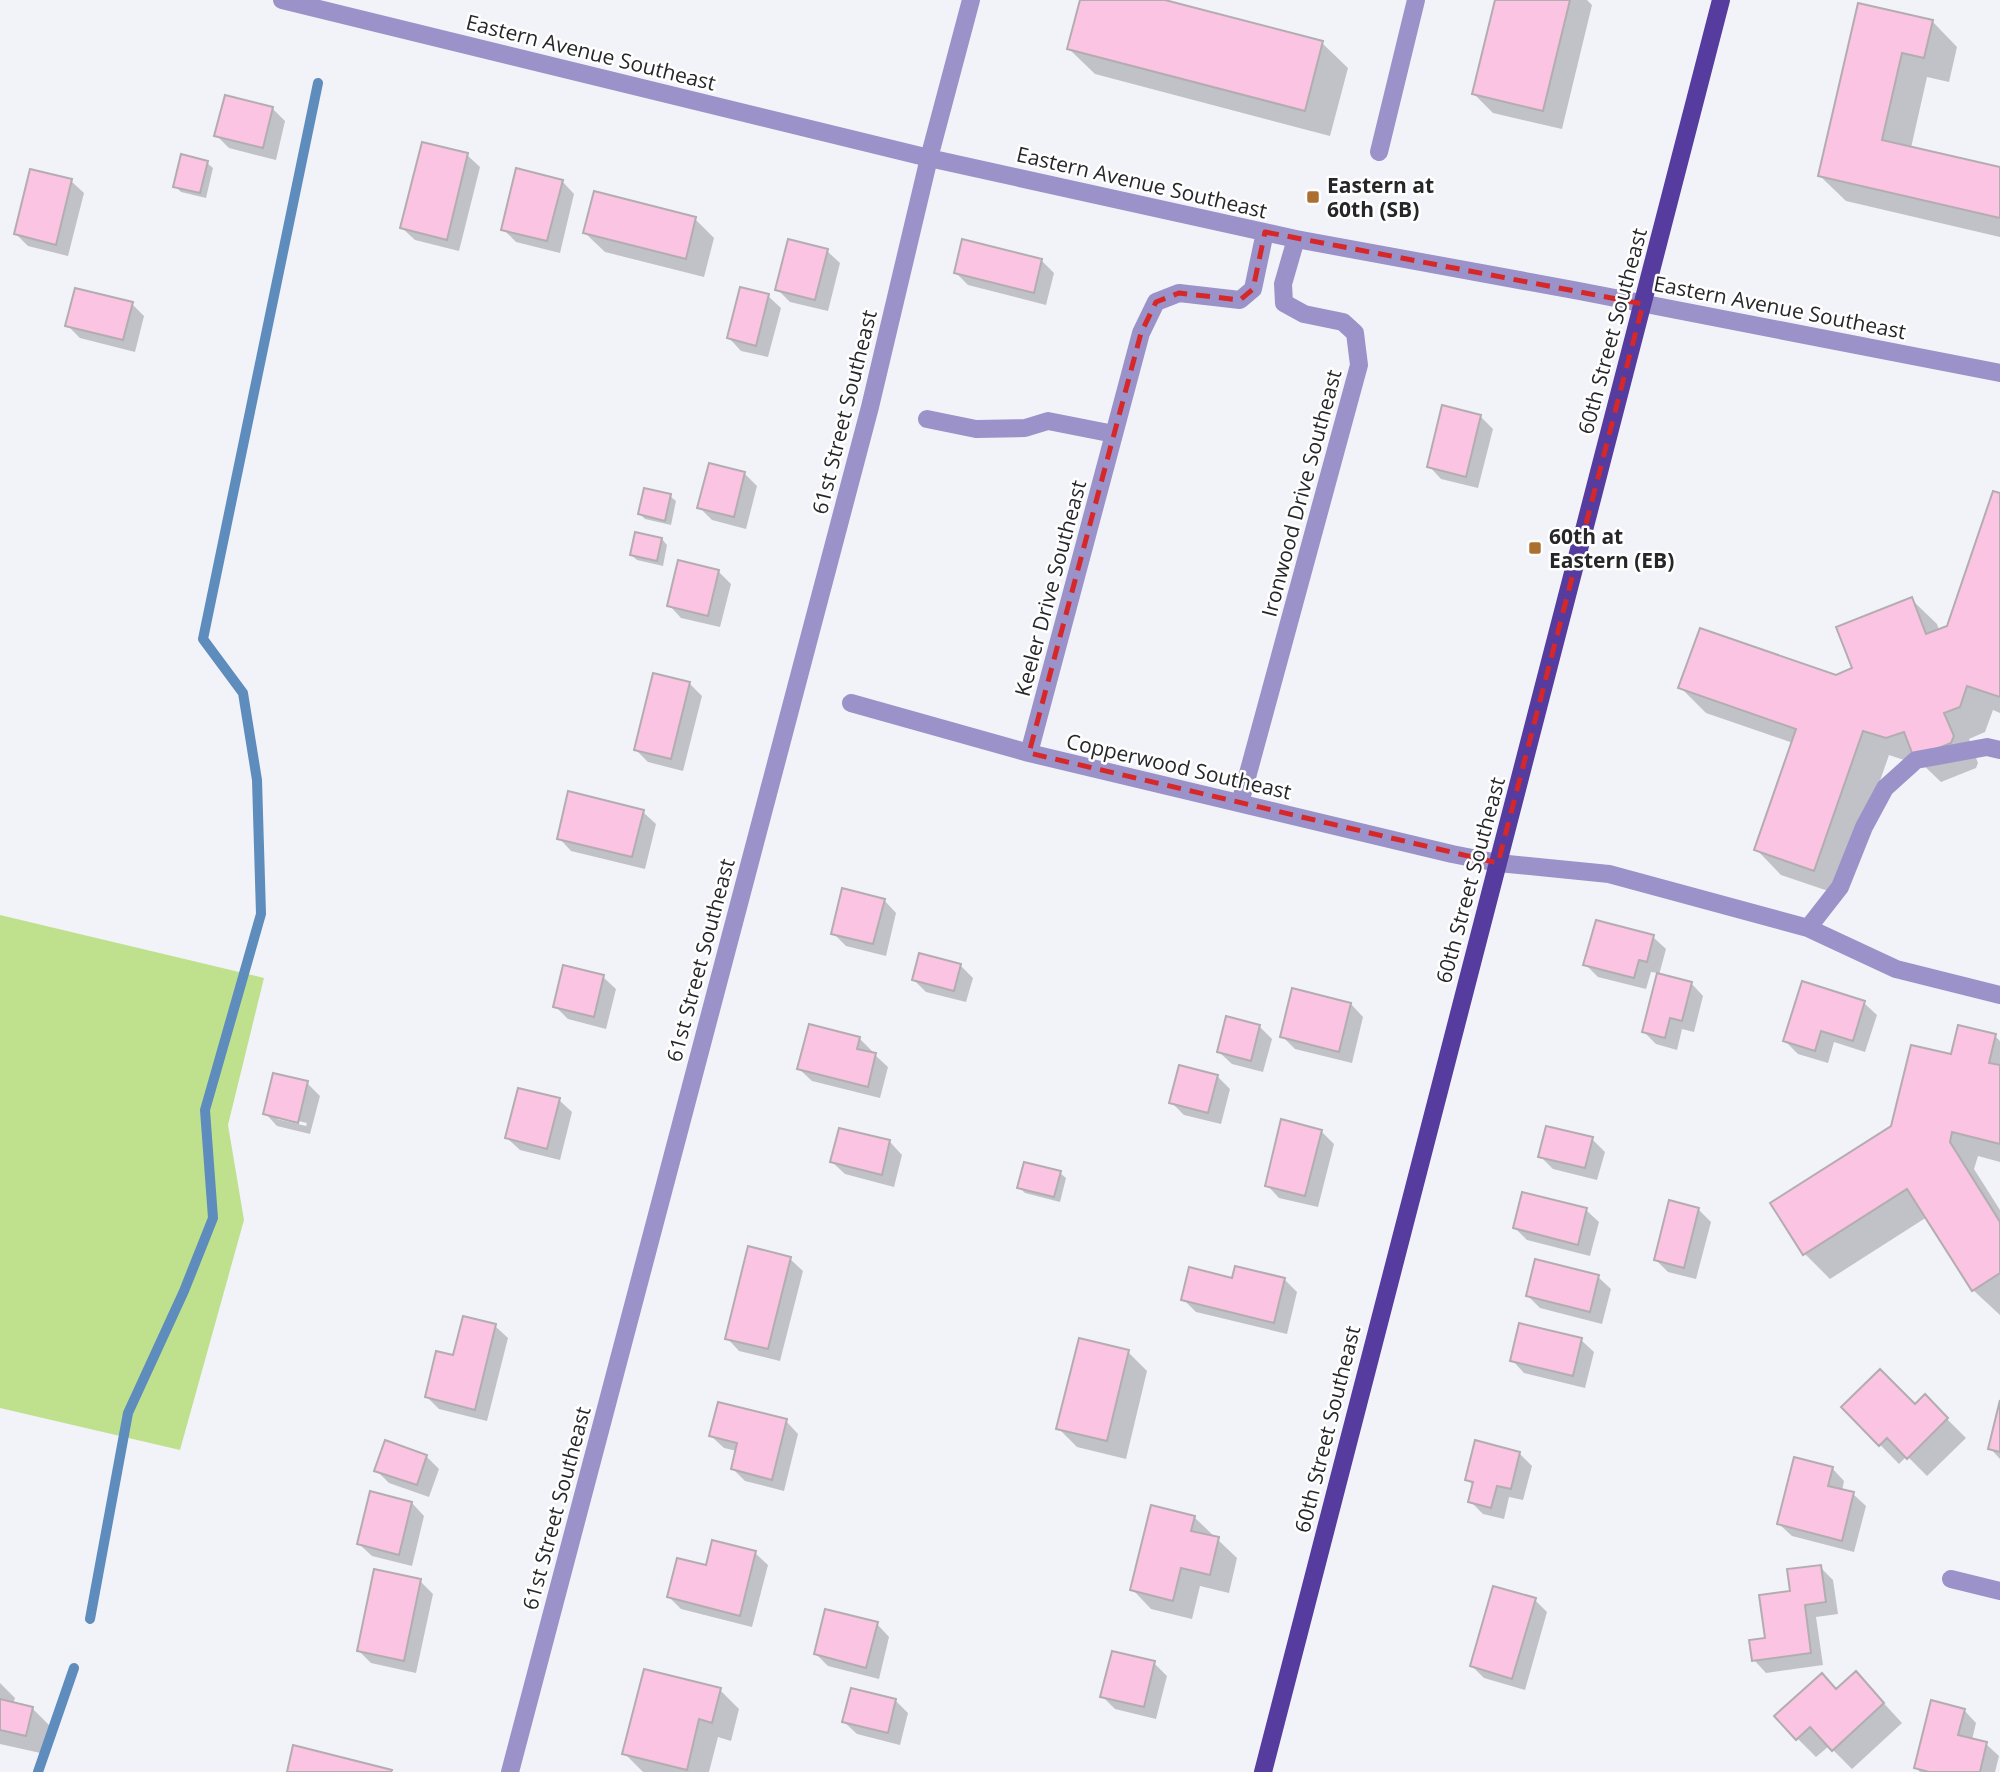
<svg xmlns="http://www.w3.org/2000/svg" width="2000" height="1772" font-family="'Open Sans',sans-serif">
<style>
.green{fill:#bfe18e}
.shadow{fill:#0003;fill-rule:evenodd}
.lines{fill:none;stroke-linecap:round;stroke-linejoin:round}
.stream{stroke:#5e8cbd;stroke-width:10}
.building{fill:#fbc4e2;stroke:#b3adb0;stroke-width:2}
.minor{stroke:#9a92c9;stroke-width:18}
.major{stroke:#563c9f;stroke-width:18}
.marked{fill:none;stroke:#d62828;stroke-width:5;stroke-dasharray:14 9;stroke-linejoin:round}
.poi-dot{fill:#ab7031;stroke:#fff;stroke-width:2.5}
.labels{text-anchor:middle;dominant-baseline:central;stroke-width:5;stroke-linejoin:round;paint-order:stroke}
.street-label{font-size:21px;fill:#27272a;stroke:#fff}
.poi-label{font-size:21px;font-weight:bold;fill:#27272a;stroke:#fff;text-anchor:start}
</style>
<rect width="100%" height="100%" fill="#f1f3f9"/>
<path class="green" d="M0,915L264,978L228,1125L244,1220L180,1450L0,1408Z"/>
<path class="shadow" d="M1082,0H1158L1322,43L1348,68L1330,136L1095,74L1069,49Z
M1496,0H1587L1592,5L1562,129L1493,113L1474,94Z
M1860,5L1932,21L1957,47L1949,82L1927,77L1911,148L2000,169V237L1846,201L1820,176Z
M273,109L285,121L276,160L229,148L216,135Z
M467,155L480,167L459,251L415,240L402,228Z
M207,163L213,168L206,198L181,192L175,186Z
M71,181L84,193L68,256L28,246L16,234Z
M562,181L574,194L560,253L516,242L503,229Z
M695,219L714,238L704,277L605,252L585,233Z
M827,251L840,263L828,311L790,302L777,289Z
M1041,260L1054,273L1046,305L968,285L956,273Z
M768,296L781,308L768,357L741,351L729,338Z
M132,304L144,316L135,352L80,338L67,325Z
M1480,416L1493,429L1478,488L1441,479L1429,466Z
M744,473L757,486L746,529L712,520L699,507Z
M2000,495V713L1993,710L1985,732L1969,739L1978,763L1976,768L1941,782L1919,761L1913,763L1889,755L1840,895L1781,875L1756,849L1793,743L1706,713L1680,687L1836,677L1854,669L1911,599L1937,624L1939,630L1948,627Z
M670,496L676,501L671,525L645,519L640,514Z
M662,539L667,545L663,566L637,560L631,555Z
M718,571L731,584L720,627L681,618L669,605Z
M689,683L702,696L683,771L648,762L636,750Z
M643,812L656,824L645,869L571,851L559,838Z
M884,900L896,913L886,956L846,946L833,933Z
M1653,937L1666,949L1659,975L1691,983L1703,996L1694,1032L1682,1029L1677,1050L1656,1044L1644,1032L1658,973L1651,972L1646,989L1598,977L1585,964Z
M960,965L973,978L966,1002L926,992L914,980Z
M603,977L616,989L606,1029L568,1019L555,1006Z
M1864,1003L1877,1015L1865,1052L1834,1042L1828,1063L1798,1054L1785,1041Z
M1351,1004L1363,1017L1352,1063L1295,1049L1282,1036Z
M1259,1026L1272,1039L1263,1072L1232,1064L1219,1052Z
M1995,1036L2000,1041V1162L1978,1156L1974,1169L2000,1210V1315L1973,1290L1927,1217L1830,1279L1805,1254L1773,1203L1893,1127L1952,1056Z
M859,1038L872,1051L871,1054L875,1055L888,1067L880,1098L812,1081L799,1069Z
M1217,1076L1230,1089L1221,1124L1184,1115L1171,1102Z
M307,1083L320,1096L310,1134L277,1126L265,1113ZM277,1116L307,1123L306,1126L277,1119Z
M559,1100L572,1112L560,1160L520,1150L507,1138Z
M1321,1131L1334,1144L1318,1207L1279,1198L1267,1185Z
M1592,1139L1605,1152L1597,1180L1553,1169L1540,1156Z
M890,1142L902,1155L894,1187L845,1174L832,1162Z
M1060,1173L1066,1178L1060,1202L1025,1193L1019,1187Z
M1698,1209L1711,1222L1696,1279L1668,1272L1656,1260Z
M1586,1210L1599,1222L1590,1256L1527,1240L1515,1228Z
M790,1259L803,1271L780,1361L739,1351L727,1338Z
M1236,1268L1285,1280L1297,1292L1287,1334L1196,1312L1183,1299L1233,1280Z
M1598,1277L1611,1289L1602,1324L1540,1308L1528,1296Z
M495,1326L508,1338L487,1421L439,1409L426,1396L455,1357Z
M1581,1340L1594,1352L1585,1388L1524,1373L1512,1360Z
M1128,1352L1147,1371L1126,1459L1077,1447L1058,1428Z
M1925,1397L1966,1438L1927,1476L1907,1456L1899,1464L1843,1407H1915Z
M2000,1407V1459L1990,1448Z
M786,1421L798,1434L784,1491L745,1481L733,1469L737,1451L724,1448L711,1436Z
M1519,1453L1532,1466L1523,1500L1509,1497L1504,1519L1483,1514L1470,1501L1474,1486L1467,1479Z
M426,1456L439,1469L429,1497L389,1483L376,1470Z
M1832,1468L1844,1481L1842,1491L1853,1494L1866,1506L1854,1552L1792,1536L1779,1524Z
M412,1503L424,1516L412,1566L372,1556L359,1544Z
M1194,1517L1237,1558L1229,1593L1200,1586L1192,1619L1151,1609L1132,1589Z
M755,1553L768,1565L752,1627L681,1609L669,1597L707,1567Z
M1820,1567L1833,1580L1838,1614L1816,1617L1823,1665L1766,1673L1754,1660L1792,1593Z
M420,1581L433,1594L416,1673L371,1663L359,1651Z
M1535,1600L1547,1612L1525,1690L1484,1678L1472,1666Z
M877,1624L889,1637L879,1679L828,1666L816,1654Z
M1154,1663L1167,1676L1156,1719L1115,1709L1102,1696Z
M1856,1673L1902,1723L1852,1769L1829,1746L1816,1757L1797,1738Z
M0,1683L15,1698L13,1704L32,1708L51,1727L45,1754L0,1744Z
M720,1690L739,1709L731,1741L718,1737L709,1772H643L624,1753Z
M896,1701L908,1713L900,1745L857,1734L844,1722Z
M1964,1710L1976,1723L1972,1740L1986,1744L1999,1756L1995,1772H1920L1916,1768Z"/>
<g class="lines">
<path class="stream" d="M90,1619L128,1413L184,1291L213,1218L205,1110L261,914L257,780L243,693L203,639L318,83
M38,1772L74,1668"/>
</g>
<path class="building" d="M1080,0H1165L1323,41L1305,111L1067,49Z
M1495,0H1570L1543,111L1472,94Z
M1858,3L1933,20L1924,58L1902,53L1882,140L2000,167V218L1818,176Z
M225,95L273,107L263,148L214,136Z
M422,142L468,153L447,240L400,228Z
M181,154L208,161L200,193L173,187Z
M516,168L563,180L547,241L501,230Z
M30,169L72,179L56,245L14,234Z
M594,191L696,217L686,259L583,233Z
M788,239L828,249L815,300L775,290Z
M962,239L1042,259L1034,293L954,273Z
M740,287L769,294L756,346L727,338Z
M75,288L133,302L123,340L65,326Z
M1442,405L1481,415L1466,477L1427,467Z
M709,463L745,472L734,517L697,508Z
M644,488L671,494L665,521L638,514Z
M1993,491L2000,493V697L1967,686L1960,707L1944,713L1954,736L1951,743L1914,758L1904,732L1886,738L1863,731L1814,871L1754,850L1796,729L1678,688L1700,628L1836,675L1852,668L1836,627L1912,597L1926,634L1947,626Z
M635,532L662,538L657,561L630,555Z
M678,560L719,570L708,616L667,606Z
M653,673L690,682L671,759L634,750Z
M568,791L644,810L632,857L557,839Z
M842,888L885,899L873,944L831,934Z
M1596,920L1654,935L1647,962L1639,960L1634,978L1583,965Z
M919,953L961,964L954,991L912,980Z
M563,965L604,975L594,1017L553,1007Z
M1657,973L1692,982L1682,1021L1670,1018L1665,1038L1642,1032Z
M1802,981L1865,1001L1853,1041L1821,1031L1815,1051L1783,1041Z
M1292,988L1351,1003L1339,1052L1280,1037Z
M1226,1016L1260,1025L1251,1061L1217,1052Z
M809,1024L860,1037L857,1049L876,1053L868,1087L797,1069Z
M1958,1025L1996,1034L1989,1063L2000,1065V1144L1952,1132L1950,1142L2000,1222V1273L1972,1291L1907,1189L1803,1255L1770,1203L1891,1126L1911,1045L1951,1054Z
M1179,1065L1218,1075L1208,1113L1169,1103Z
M273,1073L308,1081L298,1123L263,1114Z
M518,1088L560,1098L547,1149L505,1138Z
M1281,1119L1322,1130L1305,1196L1265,1186Z
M1546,1126L1593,1137L1585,1168L1538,1157Z
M839,1128L890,1140L882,1175L830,1162Z
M1024,1162L1061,1171L1054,1197L1017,1188Z
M1522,1192L1587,1208L1578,1245L1513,1228Z
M1669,1200L1699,1208L1684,1268L1654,1260Z
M748,1246L791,1257L768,1349L725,1339Z
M1535,1259L1599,1275L1590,1312L1526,1296Z
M1235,1266L1285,1278L1274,1323L1181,1300L1189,1267L1232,1278Z
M463,1316L496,1324L475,1410L425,1397L436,1351L453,1355Z
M1519,1323L1582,1338L1573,1376L1510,1361Z
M1079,1338L1129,1350L1107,1441L1056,1429Z
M1880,1369L1915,1404L1925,1394L1948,1418L1907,1459L1887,1438L1879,1446L1841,1407Z
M2000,1400V1452L1988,1449Z
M718,1402L787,1419L772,1480L731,1469L737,1443L709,1436Z
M385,1440L427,1455L417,1485L374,1471Z
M1475,1440L1520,1452L1511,1489L1497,1486L1491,1508L1468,1502L1473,1482L1465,1480Z
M1794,1457L1833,1467L1828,1486L1854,1492L1842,1541L1777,1524Z
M370,1491L412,1502L399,1555L357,1544Z
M1151,1505L1195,1516L1191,1531L1219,1537L1210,1575L1181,1568L1173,1601L1130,1590Z
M712,1540L756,1551L740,1616L667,1597L677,1558L706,1565Z
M1821,1565L1826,1602L1805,1605L1811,1653L1752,1661L1749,1640L1765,1638L1759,1595L1790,1591L1787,1569Z
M374,1569L421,1579L404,1661L357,1651Z
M1493,1586L1536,1598L1512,1679L1470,1666Z
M825,1609L878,1622L866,1668L814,1654Z
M1112,1651L1155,1661L1144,1707L1100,1697Z
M644,1669L721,1688L712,1723L699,1719L687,1770L622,1754Z
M1856,1671L1884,1703L1832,1751L1810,1727L1796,1740L1774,1716L1822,1673L1836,1689Z
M851,1688L896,1699L888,1733L842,1722Z
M0,1699L33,1707L26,1736L0,1730Z
M1931,1700L1965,1709L1958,1735L1987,1742L1980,1772H1929L1914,1768Z
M293,1745L392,1770L391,1772H287Z"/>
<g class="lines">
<path class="minor" d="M282,0L929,158L1296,239L1579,291L2000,373
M1379,152L1416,0
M927,419L976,429L1025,428L1048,421L1114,434
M851,703L1029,753L1452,854L1498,863L1609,874L1808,928L1896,969L2000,995
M1029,753L1141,333L1156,302L1179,293L1240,300L1253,289L1265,232
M1240,803L1359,365L1355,333L1343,322L1304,314L1284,303L1283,284L1296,239
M1808,928L1840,887L1864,827L1885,788L1916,760L1987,747L2000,750
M1951,1579L2000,1591
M510,1772L870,407L929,158L971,0"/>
<path class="major" d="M1263,1772L1721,0"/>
</g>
<path class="marked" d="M1265,232L1643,304L1498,863L1029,753L1141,333L1156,302L1179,293L1240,300L1253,289Z"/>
<g class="poi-dot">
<rect x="1306" y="190" width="14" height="14" rx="3.5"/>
<rect x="1528" y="541" width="14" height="14" rx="3.5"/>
</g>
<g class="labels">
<g class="street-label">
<text transform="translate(591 52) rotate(14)">Eastern Avenue Southeast</text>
<text transform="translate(1142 182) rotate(13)">Eastern Avenue Southeast</text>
<text transform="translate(1780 307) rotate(11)">Eastern Avenue Southeast</text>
<text transform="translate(1612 331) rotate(-75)">60th Street Southeast</text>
<text transform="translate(844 412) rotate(-76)">61st Street Southeast</text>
<text transform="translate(1301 493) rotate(-75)">Ironwood Drive Southeast</text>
<text transform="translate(1050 588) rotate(-75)">Keeler Drive Southeast</text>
<text transform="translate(1179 766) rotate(13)">Copperwood Southeast</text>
<text transform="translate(1470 880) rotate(-75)">60th Street Southeast</text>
<text transform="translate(700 960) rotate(-75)">61st Street Southeast</text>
<text transform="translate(1327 1429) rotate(-76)">60th Street Southeast</text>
<text transform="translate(556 1508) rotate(-75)">61st Street Southeast</text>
</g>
<g class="poi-label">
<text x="1327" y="185">Eastern at<tspan x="1327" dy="24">60th (SB)</tspan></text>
<text x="1549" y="536">60th at<tspan x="1549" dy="24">Eastern (EB)</tspan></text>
</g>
</g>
</svg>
